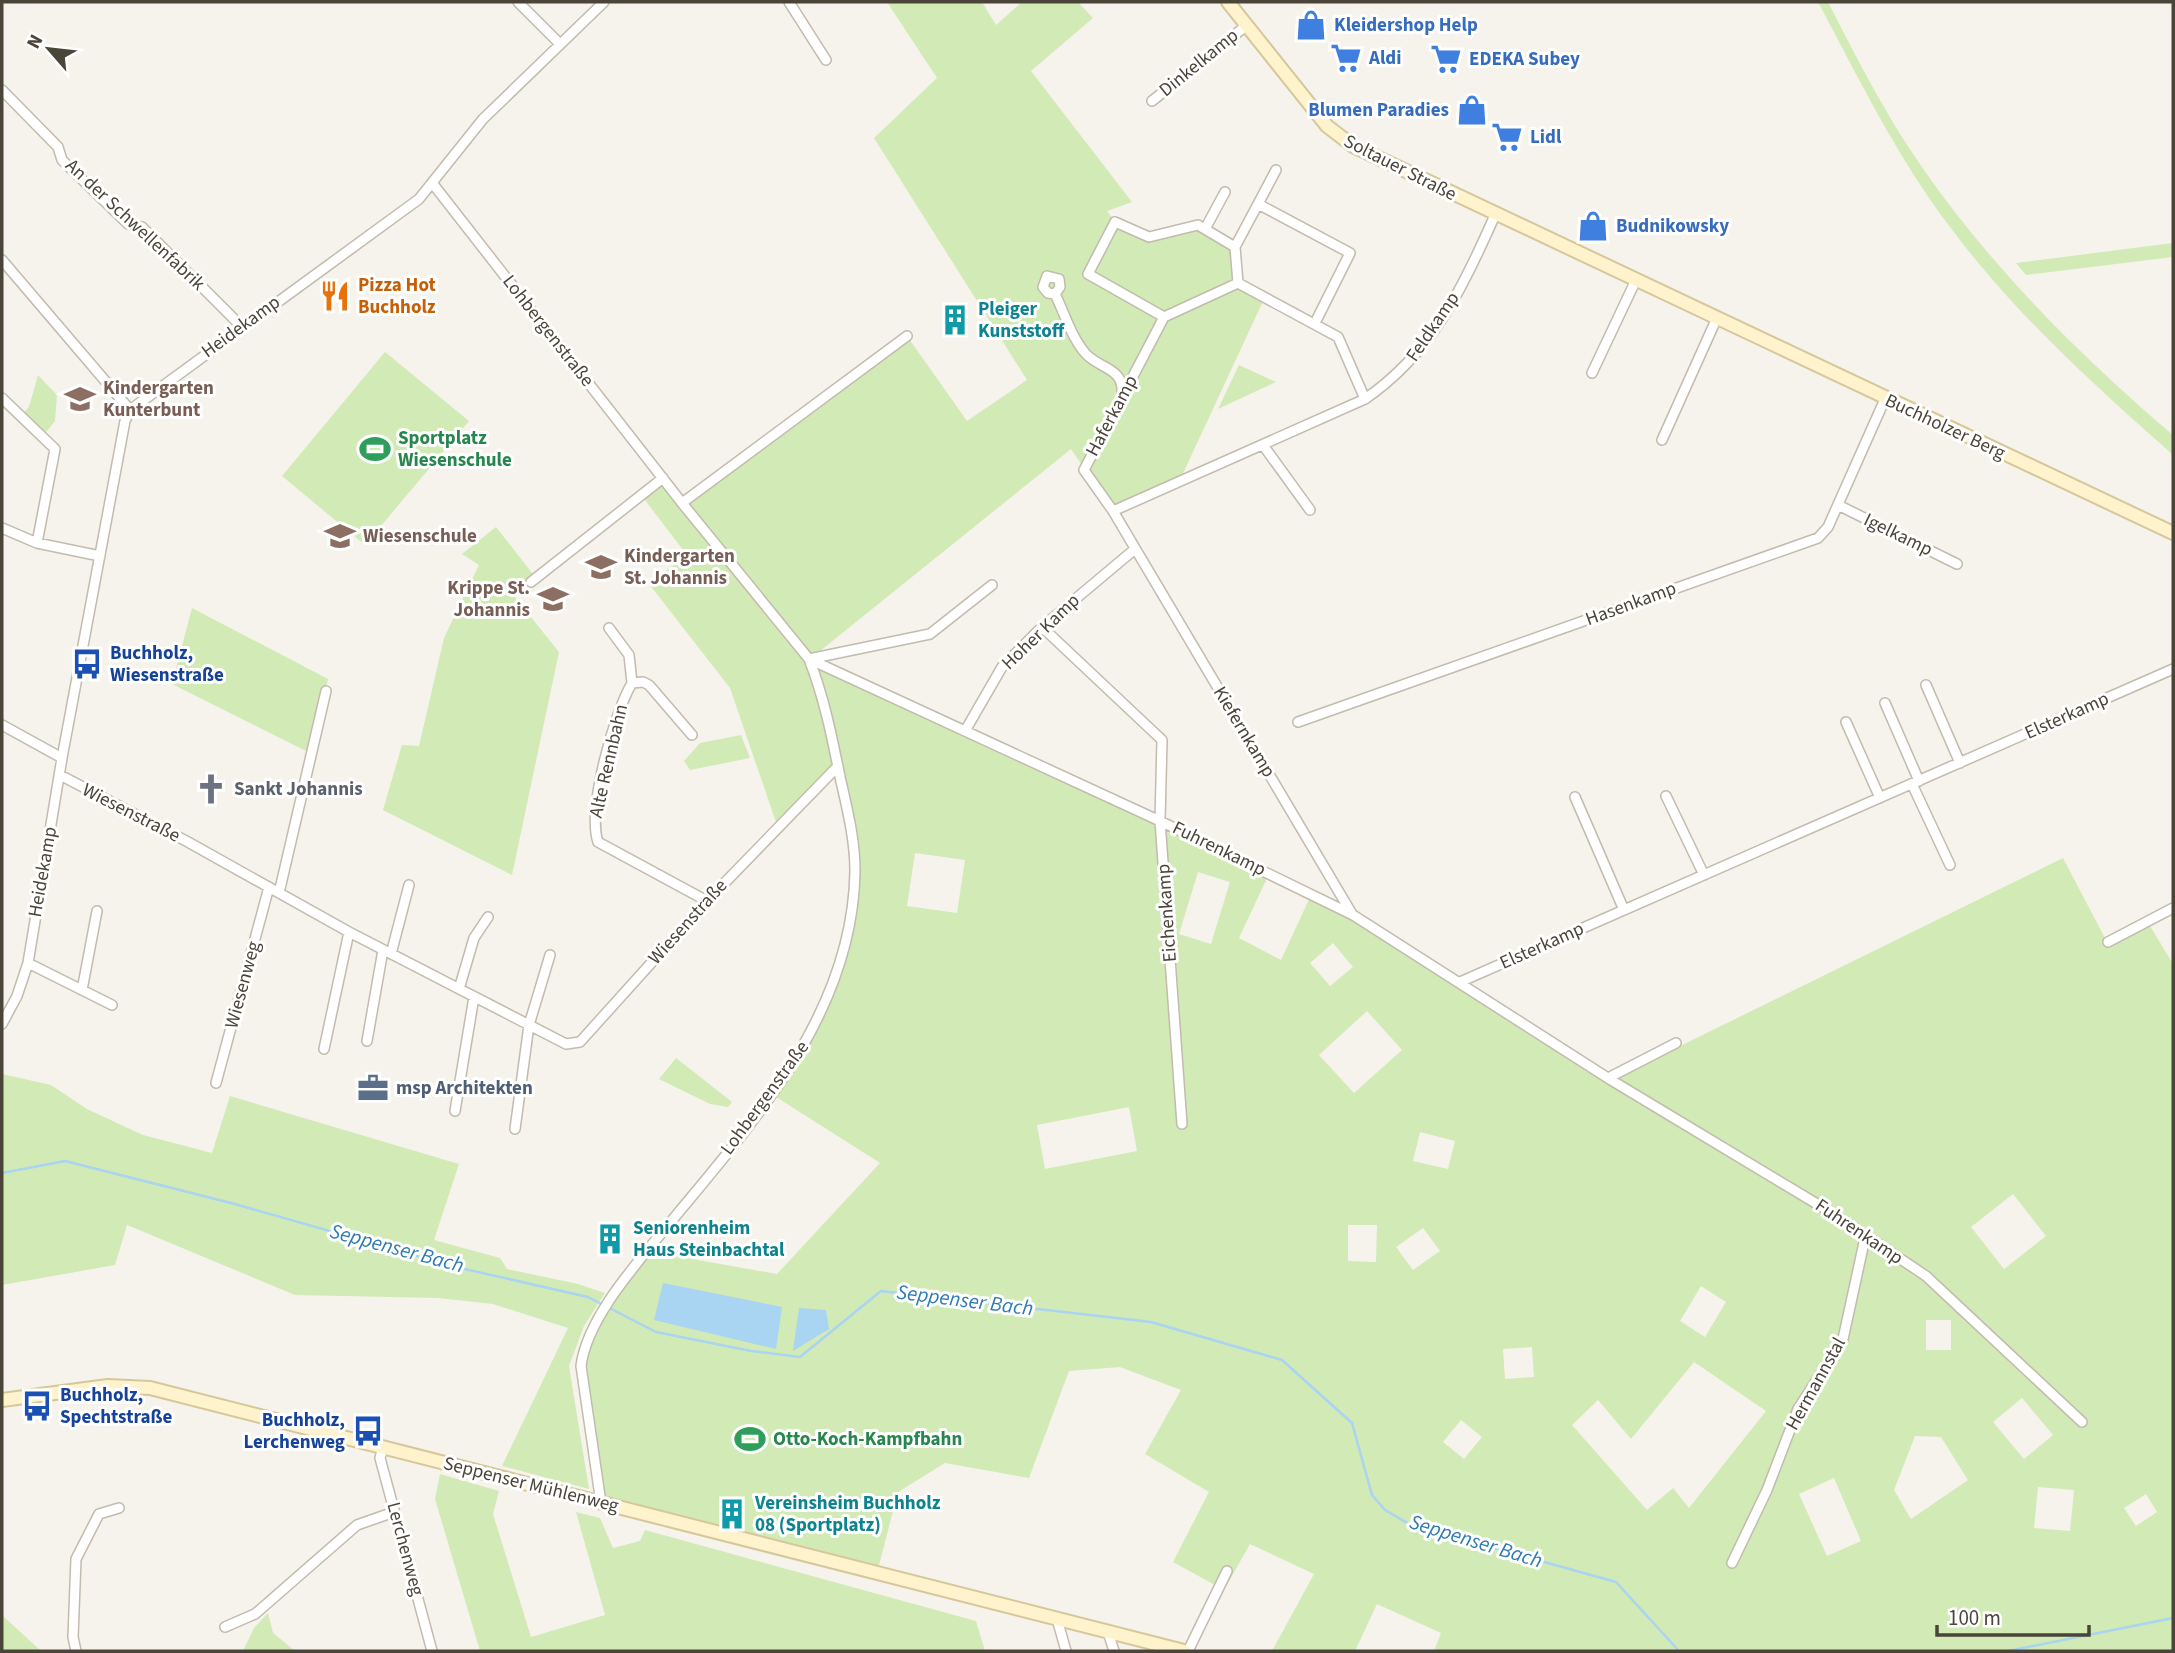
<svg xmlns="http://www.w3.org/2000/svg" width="2175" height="1653" font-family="'Source Sans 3',sans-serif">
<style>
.green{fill:#d2eab5;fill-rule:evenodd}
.water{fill:#a9d4f2}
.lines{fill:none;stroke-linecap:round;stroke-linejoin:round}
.stream{stroke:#a9d4f2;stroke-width:2.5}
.street-casing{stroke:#c2bbae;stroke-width:12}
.secondary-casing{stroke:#d6c79b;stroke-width:16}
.street{stroke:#fff;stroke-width:9}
.secondary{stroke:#fff3cd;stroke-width:12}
.labels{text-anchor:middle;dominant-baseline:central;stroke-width:6;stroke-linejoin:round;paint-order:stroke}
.shop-label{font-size:19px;font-weight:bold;fill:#366cbe;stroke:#fff;text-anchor:start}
.street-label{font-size:19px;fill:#4b4439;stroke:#fff}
.food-label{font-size:19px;font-weight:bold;fill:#c56008;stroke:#fff;text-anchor:start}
.culture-label{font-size:19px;font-weight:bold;fill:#0d838f;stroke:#fff;text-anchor:start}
.education-label{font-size:19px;font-weight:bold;fill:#785e54;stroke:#fff;text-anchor:start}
.leisure-label{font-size:19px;font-weight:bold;fill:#27864d;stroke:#fff;text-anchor:start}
.transit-label{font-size:19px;font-weight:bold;fill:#164399;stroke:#fff;text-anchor:start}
.worship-label{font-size:19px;font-weight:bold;fill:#5b616d;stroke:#fff;text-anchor:start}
.service-label{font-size:19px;font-weight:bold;fill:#4e5e75;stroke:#fff;text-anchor:start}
.water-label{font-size:21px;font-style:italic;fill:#2e7ab2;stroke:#fff}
</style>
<rect width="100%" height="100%" fill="#f6f3ec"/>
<path class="green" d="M887,2H982L996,25L1022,2H1078L1093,18L1031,71L1132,202L1107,211C1132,245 1163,234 1198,225L1235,247L1238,283L1265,297L1179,482L1113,511L1071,449L810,659L1269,874L1239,938L1281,960L1311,895L1353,915L1611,1080L2063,858L2107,942L2147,921L2173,964V1651H1434L1441,1633L1377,1604L1355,1651H1272L1314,1574L1250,1544L1224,1590L1173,1562L1209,1492L1145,1454L1181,1390L1120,1367L1069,1371L1029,1478L945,1463L898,1492L877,1573L601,1503L581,1366L601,1318L647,1251L777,1274L880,1163L773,1095L814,1030L840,963L855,870L838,767L777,825L730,688L649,584L687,555L641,495L663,478L682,503L907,336L967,421L1027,380L874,138L937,78ZM915,853L965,860L957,913L907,906ZM1198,872L1230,882L1211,944L1179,934ZM1333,943L1353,967L1330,986L1310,963ZM1367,1011L1402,1050L1354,1093L1319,1055ZM1129,1107L1137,1151L1045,1169L1037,1125ZM1420,1132L1455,1141L1448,1169L1413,1161ZM2013,1194L2046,1236L2004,1269L1971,1227ZM1348,1225H1377L1376,1262L1348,1261ZM1423,1228L1440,1251L1413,1270L1396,1247ZM1701,1286L1726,1302L1705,1337L1680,1321ZM826,1310L828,1329L794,1350ZM1926,1320H1951V1350H1926ZM1532,1347L1534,1377L1505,1379L1503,1349ZM1694,1362L1766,1411L1689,1508L1673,1488L1647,1510L1572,1425L1598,1400L1631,1439ZM2022,1398L2053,1435L2024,1459L1993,1422ZM1461,1420L1482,1437L1464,1459L1443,1442ZM1915,1436L1941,1437L1968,1480L1911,1519L1894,1490ZM1834,1478L1861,1541L1827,1556L1799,1494ZM2038,1487L2074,1490L2070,1531L2034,1528ZM2146,1494L2157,1512L2136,1526L2124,1508Z
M1818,2H1828C1851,47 1875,94 1902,137C1974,250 2072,349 2173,435V455C2093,384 2014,313 1950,227C1897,157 1859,79 1818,2Z
M2173,243V257L2026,275L2016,263Z
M385,352L469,421L365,545L282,476Z
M1239,365L1276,382L1218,409Z
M38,375L57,395L55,421L42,437L20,416L29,407Z
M496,527L536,578L514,596L559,652L512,875L383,810L402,745L419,746L444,638L479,565L462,554Z
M192,608L328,679L312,754L172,684Z
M741,735L750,758L690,770L684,761L700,743Z
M676,1058L732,1102L728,1107L710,1104L659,1079Z
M2,1074L51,1085L87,1109L143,1135L212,1153L230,1096L459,1164L434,1240L500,1258L507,1269L578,1284L605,1293L584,1326L569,1366L589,1489L502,1466L568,1328L493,1304L438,1298L295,1295L127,1225L115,1265L2,1285Z
M440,1474L499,1491L493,1514L531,1637L605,1615L576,1512L600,1518L613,1548L640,1541L645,1530L976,1621L985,1651H480L435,1499Z
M268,1613L273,1633L295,1651H243L254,1628Z
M2,1615L41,1651H2Z"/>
<path class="water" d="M663,1283L782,1307L776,1349L654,1320Z
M799,1308L826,1310L829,1329L793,1351Z"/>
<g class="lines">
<path class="stream" d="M2,1173L65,1161L231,1203L460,1268L588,1297L656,1332L751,1351L800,1357L881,1291L1151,1322L1282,1360L1352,1423L1372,1495L1385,1510L1411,1525L1616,1582L1679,1651
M2008,1651L2173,1618"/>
<g class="street-casing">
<path id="street" d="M518,2L560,44
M789,2L826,60
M2,90L58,147L62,160L128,224L142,227L242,327
M1152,101L1247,25
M433,184L682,503L809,659C824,697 832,737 840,777C847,808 855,839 855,871C853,1013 754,1121 669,1224C639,1261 587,1317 581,1366L601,1503
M1258,204L1276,170
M1205,229L1225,192
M1235,247L1258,204L1350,253L1315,323
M2,260L130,410
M1055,294L1060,287L1059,279L1047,276L1043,287L1048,293L1055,294C1064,312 1072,339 1086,354C1100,369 1124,368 1122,393
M1164,317L1084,470L1113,511L1352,914
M1164,317L1088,274L1115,222L1149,237L1198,225L1235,247L1238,283
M1164,317L1238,283L1338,337L1365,399
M1592,373L1635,282
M2,398L55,449L37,543
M1662,440L1716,320
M1263,445L1310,510
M682,503L907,336
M1838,505L1957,564
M1113,511L1365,399C1432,353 1463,288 1495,215
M2,528L37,543L100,556
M531,582L663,478
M1042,627L1162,740L1160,821L1182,1124
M609,628L629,655L632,683
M809,659L1160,821L1353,915L1611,1080L1832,1213L1926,1276L2082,1422
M809,659L930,634L992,585
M1926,685L1960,763
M1885,703L1919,781
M1298,722L1818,538L1828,527L1885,399
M1846,722L1880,798
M2,725L62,758
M965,731L1002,667L1042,627L1135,549
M692,735L649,685L643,682L632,683C614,713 587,810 598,842L707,901
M60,775L188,842L349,932L566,1044L580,1042L707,901L838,766
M1912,784L1950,865
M1666,796L1704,875
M1575,797L1624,910
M279,893L326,691
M2108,942L2173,908
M391,954L409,885
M28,963L112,1005
M1460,982L2173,669
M459,989L474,938L488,917
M82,990L97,911
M2,1024L17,996L28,963L62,758L125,421L130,410L419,199L483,119L604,2
M367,1041L383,950
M324,1049L349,932
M1608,1078L1676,1043
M216,1083L269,887
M455,1111L474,997
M515,1129L529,1025L550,955
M383,1447L380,1458L432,1651
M1732,1563L1767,1490L1798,1409L1843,1339L1865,1238
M1057,1619L1066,1651
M225,1627L255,1614L357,1525L394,1512
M1108,1632L1114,1651
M76,1651L73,1637L76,1559L99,1514L119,1508
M1188,1651L1227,1571"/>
</g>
<g class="secondary-casing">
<path id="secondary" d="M1228,2L1327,126L1353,146L2173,533
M2,1400L108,1386L150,1388L1184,1651"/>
</g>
<use href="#street" class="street"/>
<use href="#secondary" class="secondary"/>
</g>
<defs>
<g id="shop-bare" transform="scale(2.415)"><path d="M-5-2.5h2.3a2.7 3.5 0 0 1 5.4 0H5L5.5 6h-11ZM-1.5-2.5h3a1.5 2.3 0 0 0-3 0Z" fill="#3f7fe0" stroke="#fff" stroke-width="2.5" paint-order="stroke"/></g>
<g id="supermarket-bare" transform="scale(2.415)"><path d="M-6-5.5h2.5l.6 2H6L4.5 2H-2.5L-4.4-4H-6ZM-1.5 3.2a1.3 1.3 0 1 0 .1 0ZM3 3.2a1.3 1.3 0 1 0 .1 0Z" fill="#3f7fe0" stroke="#fff" stroke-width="2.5" paint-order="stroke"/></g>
<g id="restaurant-bare" transform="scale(2.415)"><path d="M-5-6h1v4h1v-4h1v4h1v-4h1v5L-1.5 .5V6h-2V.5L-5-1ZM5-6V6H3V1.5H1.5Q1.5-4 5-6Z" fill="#e8710a" stroke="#fff" stroke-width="2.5" paint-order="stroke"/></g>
<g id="building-bare" transform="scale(2.415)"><path d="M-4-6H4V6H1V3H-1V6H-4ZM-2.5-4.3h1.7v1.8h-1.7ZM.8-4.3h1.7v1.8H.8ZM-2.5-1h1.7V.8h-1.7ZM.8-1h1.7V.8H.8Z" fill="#0f9aa8" stroke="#fff" stroke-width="2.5" paint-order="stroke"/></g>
<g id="school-bare" transform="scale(2.415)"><path d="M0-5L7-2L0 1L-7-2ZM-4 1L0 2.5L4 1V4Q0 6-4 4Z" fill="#8d6e63" stroke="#fff" stroke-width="2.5" paint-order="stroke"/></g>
<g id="stadium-bare" transform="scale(2.415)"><path d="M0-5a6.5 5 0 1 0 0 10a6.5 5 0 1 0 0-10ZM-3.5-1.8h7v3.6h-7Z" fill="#2e9e5b" stroke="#fff" stroke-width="2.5" paint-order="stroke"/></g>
<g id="bus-bare" transform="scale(2.415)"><path d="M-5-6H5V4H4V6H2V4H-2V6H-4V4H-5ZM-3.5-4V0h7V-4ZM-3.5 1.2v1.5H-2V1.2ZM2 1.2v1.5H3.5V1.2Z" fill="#1a4fb4" stroke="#fff" stroke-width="2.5" paint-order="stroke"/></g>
<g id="church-bare" transform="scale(2.415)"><path d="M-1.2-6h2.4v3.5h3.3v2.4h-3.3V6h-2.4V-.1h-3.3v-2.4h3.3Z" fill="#6b7280" stroke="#fff" stroke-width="2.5" paint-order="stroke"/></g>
<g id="office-bare" transform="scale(2.415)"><path d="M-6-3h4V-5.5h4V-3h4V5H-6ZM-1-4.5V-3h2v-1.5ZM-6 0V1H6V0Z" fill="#5c6f8a" stroke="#fff" stroke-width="2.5" paint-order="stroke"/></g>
</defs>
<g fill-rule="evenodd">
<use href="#shop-bare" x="1311" y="25"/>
<use href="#supermarket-bare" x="1346" y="58"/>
<use href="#supermarket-bare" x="1446" y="59"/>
<use href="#shop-bare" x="1472" y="110"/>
<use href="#supermarket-bare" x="1507" y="137"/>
<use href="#shop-bare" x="1593" y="226"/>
<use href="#restaurant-bare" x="335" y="296"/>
<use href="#building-bare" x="955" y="320"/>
<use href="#school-bare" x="80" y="399"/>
<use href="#stadium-bare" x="375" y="449"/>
<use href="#school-bare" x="340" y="536"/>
<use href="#school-bare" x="601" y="567"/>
<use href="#school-bare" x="553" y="599"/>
<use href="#bus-bare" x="87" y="664"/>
<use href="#church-bare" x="211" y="789"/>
<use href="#office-bare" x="373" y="1088"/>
<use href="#building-bare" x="610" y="1239"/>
<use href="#bus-bare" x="37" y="1406"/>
<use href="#bus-bare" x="368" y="1431"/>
<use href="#stadium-bare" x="750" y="1439"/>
<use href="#building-bare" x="732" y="1514"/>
</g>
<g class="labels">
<g class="shop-label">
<text x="1334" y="25">Kleidershop Help</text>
<text x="1369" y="58">Aldi</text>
<text x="1469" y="59">EDEKA Subey</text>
<text x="1449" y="110" text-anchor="end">Blumen Paradies</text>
<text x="1530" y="137">Lidl</text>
<text x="1616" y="226">Budnikowsky</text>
</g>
<g class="street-label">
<text transform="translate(1199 63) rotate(-39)">Dinkelkamp</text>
<text transform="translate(1400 168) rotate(27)">Soltauer Straße</text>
<text transform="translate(135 225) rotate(43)">An der Schwellenfabrik</text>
<text transform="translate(241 327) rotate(-36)">Heidekamp</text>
<text transform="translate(1433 327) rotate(-56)">Feldkamp</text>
<text transform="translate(548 331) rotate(52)">Lohbergenstraße</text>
<text transform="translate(1112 416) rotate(-62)">Haferkamp</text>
<text transform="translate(1945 427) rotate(25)">Buchholzer Berg</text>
<text transform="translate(1898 535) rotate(26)">Igelkamp</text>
<text transform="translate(1631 604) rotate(-20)">Hasenkamp</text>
<text transform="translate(1041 632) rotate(-44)">Hoher Kamp</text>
<text transform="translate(2067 716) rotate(-24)">Elsterkamp</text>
<text transform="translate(1244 732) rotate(59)">Kiefernkamp</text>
<text transform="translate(609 761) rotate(-77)">Alte Rennbahn</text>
<text transform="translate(131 813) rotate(27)">Wiesenstraße</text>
<text transform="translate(1219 849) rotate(26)">Fuhrenkamp</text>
<text transform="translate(43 872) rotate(-80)">Heidekamp</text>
<text transform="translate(1167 913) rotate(-94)">Eichenkamp</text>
<text transform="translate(688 922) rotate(-48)">Wiesenstraße</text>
<text transform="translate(1542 946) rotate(-24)">Elsterkamp</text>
<text transform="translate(243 985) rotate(-75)">Wiesenweg</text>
<text transform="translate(765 1098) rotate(-54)">Lohbergenstraße</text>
<text transform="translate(1859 1232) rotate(34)">Fuhrenkamp</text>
<text transform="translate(1816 1384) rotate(-61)">Hermannstal</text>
<text transform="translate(531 1485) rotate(14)">Seppenser Mühlenweg</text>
<text transform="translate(405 1549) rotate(75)">Lerchenweg</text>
</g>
<g class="food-label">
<text x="358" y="285">Pizza Hot<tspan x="358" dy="22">Buchholz</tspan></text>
</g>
<g class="culture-label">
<text x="978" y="309">Pleiger<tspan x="978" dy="22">Kunststoff</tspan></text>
<text x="633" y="1228">Seniorenheim<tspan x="633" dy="22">Haus Steinbachtal</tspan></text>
<text x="755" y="1503">Vereinsheim Buchholz<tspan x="755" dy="22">08 (Sportplatz)</tspan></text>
</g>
<g class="education-label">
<text x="103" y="388">Kindergarten<tspan x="103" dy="22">Kunterbunt</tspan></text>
<text x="363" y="536">Wiesenschule</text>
<text x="624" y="556">Kindergarten<tspan x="624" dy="22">St. Johannis</tspan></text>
<text x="530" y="588" text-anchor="end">Krippe St.<tspan x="530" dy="22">Johannis</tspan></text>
</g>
<g class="leisure-label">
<text x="398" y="438">Sportplatz<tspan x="398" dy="22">Wiesenschule</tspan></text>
<text x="773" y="1439">Otto-Koch-Kampfbahn</text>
</g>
<g class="transit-label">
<text x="110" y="653">Buchholz,<tspan x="110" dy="22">Wiesenstraße</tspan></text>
<text x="60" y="1395">Buchholz,<tspan x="60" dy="22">Spechtstraße</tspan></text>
<text x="345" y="1420" text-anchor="end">Buchholz,<tspan x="345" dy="22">Lerchenweg</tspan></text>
</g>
<g class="worship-label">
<text x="234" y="789">Sankt Johannis</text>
</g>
<g class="service-label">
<text x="396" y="1088">msp Architekten</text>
</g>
<g class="water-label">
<text transform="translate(397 1248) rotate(15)">Seppenser Bach</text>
<text transform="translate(965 1300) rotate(7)">Seppenser Bach</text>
<text transform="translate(1476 1541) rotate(17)">Seppenser Bach</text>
</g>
</g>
<rect width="2175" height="1653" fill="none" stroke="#4b4439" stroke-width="7"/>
<g transform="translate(49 49) rotate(298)" stroke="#ffffff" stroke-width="5" paint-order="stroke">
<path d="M0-5L12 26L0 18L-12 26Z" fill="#4b4439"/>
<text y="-10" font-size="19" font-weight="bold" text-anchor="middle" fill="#4b4439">N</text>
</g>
<path d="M1937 1625v10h152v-10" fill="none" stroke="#4b4439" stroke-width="3.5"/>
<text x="1948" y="1625" font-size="21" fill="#4b4439" stroke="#ffffff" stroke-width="5" paint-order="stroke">100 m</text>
</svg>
